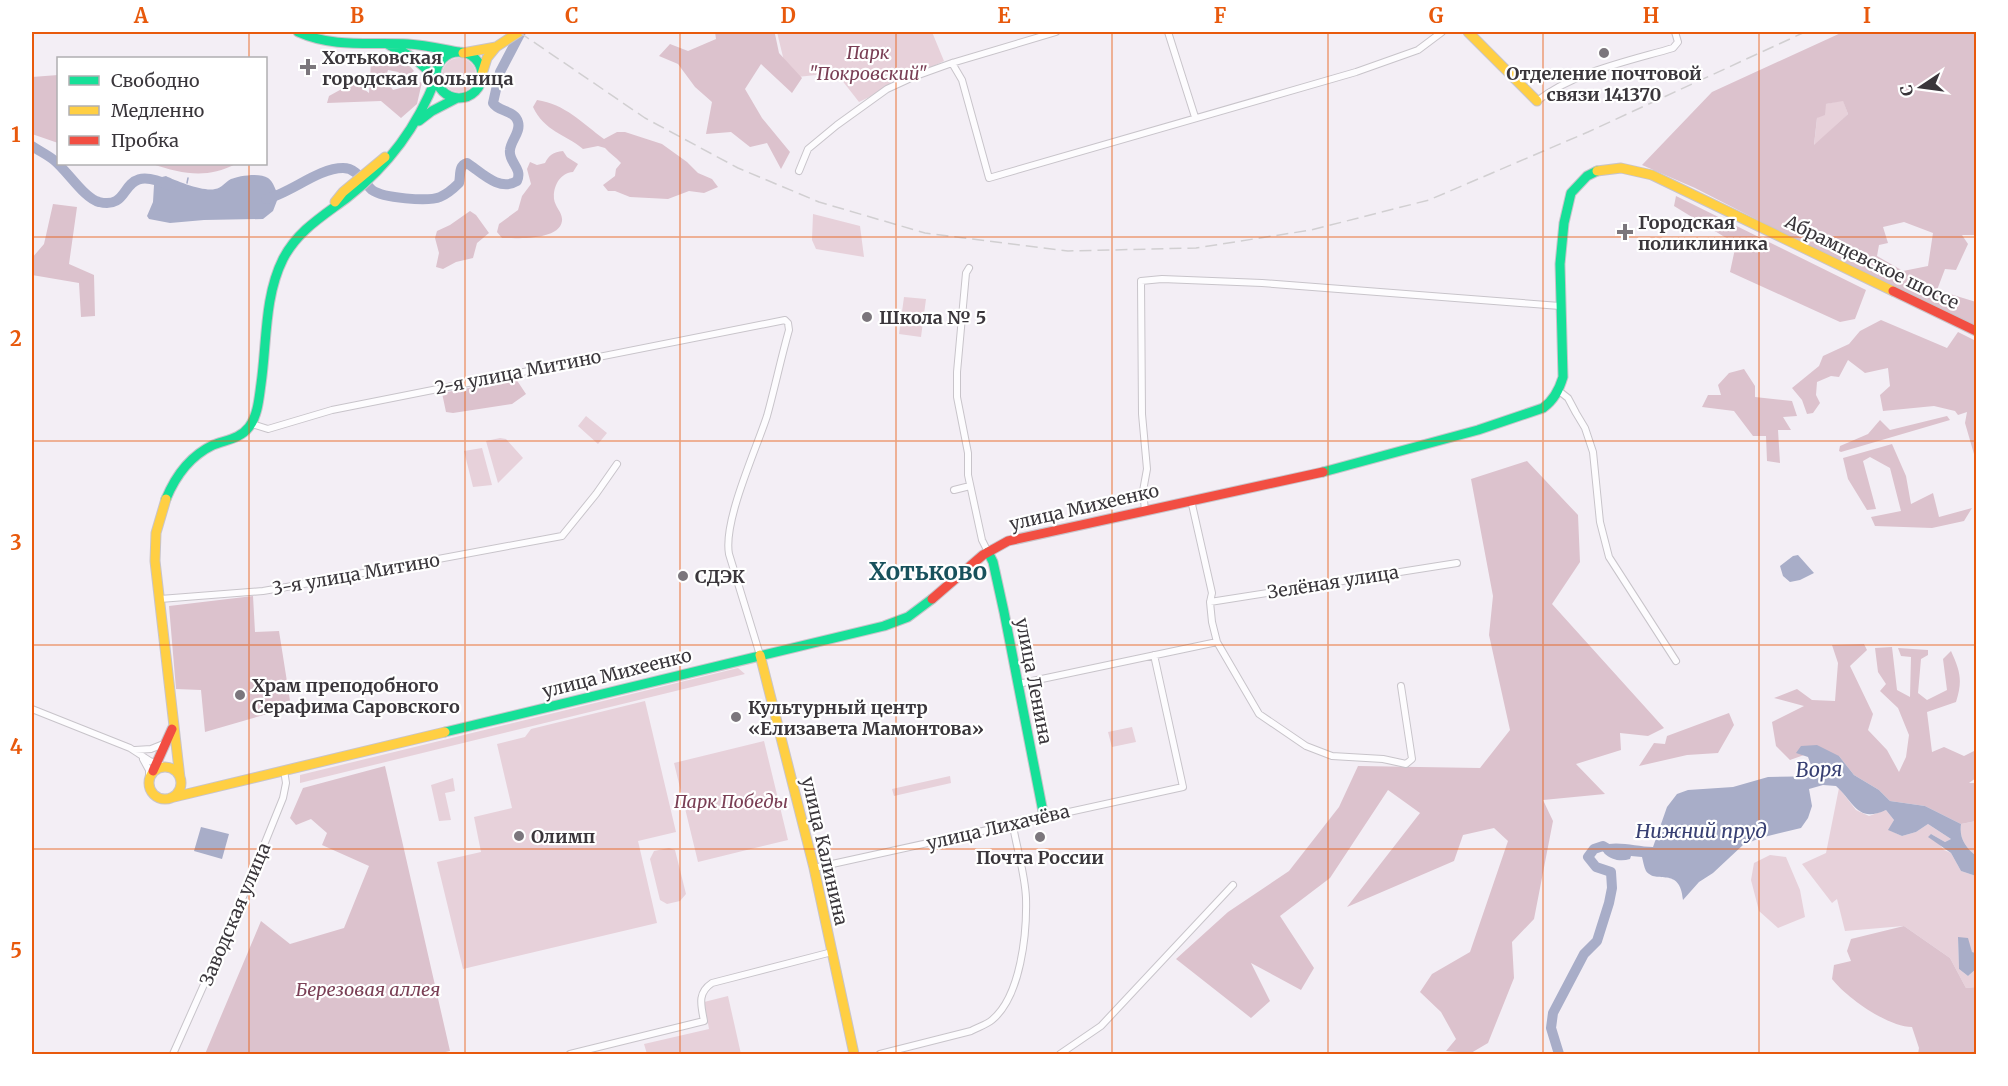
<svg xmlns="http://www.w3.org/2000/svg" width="2008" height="1086" font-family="Merriweather,serif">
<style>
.green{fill:#e7d1da}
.forest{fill:#dcc2cd;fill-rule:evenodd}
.water{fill:#a8adc8}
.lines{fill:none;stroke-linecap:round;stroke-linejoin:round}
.stream{stroke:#a8adc8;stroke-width:1.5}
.river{stroke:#a8adc8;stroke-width:10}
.street-casing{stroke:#c8c4ca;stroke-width:8}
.fast-casing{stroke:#c8c4ca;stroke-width:11}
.slow-casing{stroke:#c8c4ca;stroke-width:11}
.jam-casing{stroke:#c8c4ca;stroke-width:11}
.street{stroke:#fdfcfe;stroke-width:6}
.fast{stroke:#16e098;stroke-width:9}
.slow{stroke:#ffcf43;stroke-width:9}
.jam{stroke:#f24e42;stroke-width:9}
.rail{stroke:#d1cfd1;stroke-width:1.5;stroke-dasharray:12 6;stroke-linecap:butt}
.grid{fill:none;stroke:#e8590c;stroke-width:1.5;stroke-opacity:0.55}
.poi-dot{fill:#7b767c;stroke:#fff;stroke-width:2}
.labels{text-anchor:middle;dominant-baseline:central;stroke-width:4.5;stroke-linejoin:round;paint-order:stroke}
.park-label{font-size:18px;font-style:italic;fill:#7a3f55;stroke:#fff}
.poi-label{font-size:18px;font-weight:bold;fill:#3a363b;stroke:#fff;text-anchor:start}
.street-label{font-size:18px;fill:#3a363b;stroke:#fff}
.water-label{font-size:20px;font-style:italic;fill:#384073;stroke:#fff}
.district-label{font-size:24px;font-weight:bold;fill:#18515c;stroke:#fff}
.neatline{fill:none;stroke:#e8590c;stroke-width:2}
.grid-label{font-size:20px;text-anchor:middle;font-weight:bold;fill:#e8590c}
</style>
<rect width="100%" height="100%" fill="#f3eef5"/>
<path class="green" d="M777,32H932L944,61L859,102L841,79L816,75L788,78Z
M442 75a17 17 0 1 1 34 0a17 17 0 1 1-34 0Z
M1843,100L1848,114L1814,146L1817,118L1826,104Z
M813,214L860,226L864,257L816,249L812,240Z
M904,297L926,299L921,337L899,334Z
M586,416L607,433L598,444L578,426Z
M500,438L506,439L523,458L498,483L486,441Z
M482,448L492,485L473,487L464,451Z
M738,668L745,674L300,783V775Z
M645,701L676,832L638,841L657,923L463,969L437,862L481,852L474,817L512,808L497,744L525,737L531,729Z
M1132,727L1136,742L1112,747L1108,732Z
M764,741L788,840L698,862L674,763Z
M950,776L951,783L894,796L892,789Z
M453,778L455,791L445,793L451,820L439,821L431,785Z
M1839,788L1856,810L1869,816L1886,810L1894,820L1889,830L1902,836L1916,832L1928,824L1951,839L1945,842L1931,834L1944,850L1951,853L1961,871L1976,876V953L1972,952L1958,938L1959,969L1968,976L1976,969V987L1966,988L1950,958L1904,926L1845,931L1837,899L1832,903L1802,864L1826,853Z
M1976,821V856C1966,847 1959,839 1961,824Z
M669,848L675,850L686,894L680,901L667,904L660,900L650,859L654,851Z
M1770,855L1786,857L1800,890L1805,917L1778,928L1759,911L1751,880L1754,863Z
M728,996L741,1054H647L644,1044L709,1029L704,1002Z"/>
<path class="forest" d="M715,32H777L775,34L779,53L802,78L792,93L761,64L745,89L762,118L790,152L781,169L767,143L750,147L731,132L706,134L712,102L695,87L678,64L659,56L670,44L688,51L716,39Z
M1843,32H1976V235H1962L1968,244L1956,270L1945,269L1937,290L1976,302V326L1840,262L1695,188L1642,165L1712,92ZM1843,101L1848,114L1814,145L1817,118L1825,115L1826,104ZM1904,222L1933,233L1928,266L1903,271L1877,256L1879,245L1888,243L1883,227Z
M376,53L386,60L408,64L414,71L406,78L398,72L388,70L385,79L393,90L422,82L417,104L401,118L381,101L327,103L329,96L358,80L361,87L369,93L371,62L359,57Z
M58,75V143L32,134V77Z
M537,100C565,104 582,123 604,139L617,132H625L662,144L687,162L698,173L712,179L718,187L704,193L689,191L668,199L630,197L615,191H608L603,185L615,176L616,169L621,163C616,157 610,154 605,148L598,146L583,149C565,134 544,131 533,107Z
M563,151L567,157L578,164L573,172C560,173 553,186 554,199C555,207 563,213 562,221C559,241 516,238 502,238L497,232L499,224L518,210L522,196L531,184L527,169L530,162L537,165L545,163C549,155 553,152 563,151Z
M152,164H236C206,179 183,174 152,164Z
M1676,196L1866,290L1855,319L1840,322L1730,272L1736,244L1674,206Z
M53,204L77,207L69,264L94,275L95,316L81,317L79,283L32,275V258L44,244Z
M470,211L476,215L489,233L477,243L473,258L456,262L443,269L436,267L439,253L435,238L437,231L450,225Z
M1881,320L1947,348L1958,332L1976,341V461L1965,423L1967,412L1958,415L1955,411L1934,406L1883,411L1880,395L1890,386L1888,368L1865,373L1848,360L1839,377L1831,376L1817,382L1816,395L1820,403L1813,413L1807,414L1802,400L1792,388L1819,366L1823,356L1849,344L1860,331Z
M1744,369L1755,386V397L1792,401L1797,416L1783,417L1791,430H1778L1780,463L1767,461L1766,436H1753L1734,411L1702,407L1708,395H1721L1718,385L1729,373Z
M516,379L526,394L512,404L453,413L446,412L442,393Z
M1947,416L1950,420L1841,452L1839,451L1840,446L1868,434L1880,420L1890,430Z
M1892,444L1906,476L1911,504L1933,493L1939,517L1972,508L1964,521L1932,528L1875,526L1871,517L1901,511L1890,468L1870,457L1863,461L1876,509L1867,510L1848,479L1843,458Z
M1527,461L1578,515L1580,562L1552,604L1664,728L1648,736L1620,733L1621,750L1576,764L1605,794L1543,800L1553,821L1534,919L1512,942L1514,978L1488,1043L1471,1053L1446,1051L1456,1039L1441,1012L1420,992L1432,974L1470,952L1508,841L1494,828L1463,835L1454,861L1347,907L1420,813L1388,790L1330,878L1280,916L1314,968L1301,990L1251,963L1270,1001L1251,1018L1176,959L1228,912L1289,871L1339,807L1358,766L1480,768L1510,730L1489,635L1493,596L1471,479Z
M253,596L255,632L279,631L291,707L205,732L201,690L176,689L169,606Z
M1864,644L1867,650L1850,666L1873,714L1868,730L1887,750L1899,772L1906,757L1909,735L1898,708L1880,691L1886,684L1878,672L1875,648L1892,647L1897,690L1910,697L1911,657L1901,656L1898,648L1928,650V655L1921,659L1918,693L1927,700L1947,690L1943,659L1951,651C1960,671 1963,680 1956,702L1927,712L1932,752L1944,747L1964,756L1976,750V778L1969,783H1976V821L1961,824L1925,806L1890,801L1879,790L1854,775L1839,756L1804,755L1790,760L1776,746L1772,722L1804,706L1774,698L1797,689L1812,700L1835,701L1838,663L1832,645Z
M1729,713L1734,725L1718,753L1687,755L1639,766L1654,743L1665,744L1667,736Z
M385,766L450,1051L436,1054H205L261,921L290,944L344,928L369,866L322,845L327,833L311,819L296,825L290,818L303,788Z
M1904,926L1950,958L1966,988L1976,987V1054H1918L1919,1048L1912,1027C1888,1027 1847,998 1832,979L1834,965L1851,961L1847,951L1851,939Z"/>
<path class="water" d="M166,176C176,181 204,192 215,189C222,188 225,182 231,179C238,176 260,172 268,178C273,181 277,192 278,198L273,211L263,219L204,220L170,223L149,219L147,216L153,202L154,185L162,177Z
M1798,555L1814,573L1800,580L1790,582L1783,576L1780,566L1793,556Z
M1817,745L1839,756L1854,775L1879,790L1890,801L1925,806L1961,824C1959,839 1966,847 1976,856V876L1961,871L1951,853L1928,837L1931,834L1945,842L1951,839L1928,824L1916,832L1902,836L1888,830L1894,820L1886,810C1857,823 1855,803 1836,786L1823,785L1809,789L1812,806L1808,818L1801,828L1760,838L1743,845L1713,873L1699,882L1683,900C1680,865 1656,885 1646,871C1644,867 1643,861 1642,857L1631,856L1630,859C1621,862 1611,860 1604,853L1603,846C1615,840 1637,847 1653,847L1667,807L1677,794L1688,790L1733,787L1768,777L1829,776L1833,774C1827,760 1823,768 1811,765L1808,757L1796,753L1801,746Z
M201,827L229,834L222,859L194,851Z
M1958,937L1968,938L1972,952L1976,953V969L1968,976L1959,969Z"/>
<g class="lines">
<path class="stream" d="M187,183L188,178"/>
<path class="river" d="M32,146C39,151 48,155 55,161C68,172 85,199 99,202C136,211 115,160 171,186
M266,199C291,193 318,168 343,168C357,168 363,182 372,190C383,198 428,202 440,197C447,194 454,188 459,183C461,175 458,166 467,163C481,172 499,192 517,181C523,168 508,162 510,150C511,140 521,132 518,122C515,110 498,112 493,103L500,72L521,32
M1559,1054L1551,1028L1553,1013L1584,954L1597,941L1609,903L1612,888L1611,872L1596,867L1588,857L1594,849L1603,846L1615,853"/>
<g class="street-casing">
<path id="street" d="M1168,32L1195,117
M952,63L962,80L989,178L1356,72L1418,50L1442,32
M1537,101C1574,72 1629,61 1673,48L1678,42L1675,32
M799,171L808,149L837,125L887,89L913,77L952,63L1056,32
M969,268L966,273L957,372V397L968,453V475L982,540L988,552
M1559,391L1568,398L1576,413L1585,428L1593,452L1600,522L1609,557L1676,661
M252,424L268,429L332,410L785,320L788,323L789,330C781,358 775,387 767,416C756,450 723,521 729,554L760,655
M954,490L970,486
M1191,500L1212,593L1210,602L1212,622L1217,642L1259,714L1306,746L1332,756L1383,759L1406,764L1412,759L1401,686
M1145,510L1143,491L1147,469L1142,414L1141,281L1162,279L1262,283L1560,306
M160,599L263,591L304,584L562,536L596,494L617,464
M1210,602L1457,563
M1018,684L1217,642
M32,709L130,748L150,761L166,767
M135,750L151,749L166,743
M143,759L149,770V781
M814,868L1183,787L1154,655
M173,1054L243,897L283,798L286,783L284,770
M570,1054L704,1021C701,1005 697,993 712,983L832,952
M880,1054L971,1031C978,1027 986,1025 992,1020C1021,996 1027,933 1026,898C1025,874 1017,849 1013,826
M1060,1054L1101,1026L1233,885"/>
</g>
<g class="fast-casing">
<path id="fast" d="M298,32C333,48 371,42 408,44C425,45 442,49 459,52
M436 75a23 23 0 1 1 46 0a23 23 0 1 1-46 0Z
M419,121L432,111L457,98
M1323,472L1478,430L1543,408C1554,400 1559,390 1563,377L1560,264L1564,223L1571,193L1587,176L1597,171
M166,499C175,477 190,456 213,445C225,440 240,439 249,427C258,415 259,398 261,384C267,343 264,297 283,259C298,230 323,216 348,197C388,166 418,125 436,78L414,58L387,44
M988,552L993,562L1004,612L1044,817
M445,732L884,626L908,617L932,599"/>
</g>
<g class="slow-casing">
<path id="slow" d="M1468,32L1537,101
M463,53L496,47L519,32
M482,74L487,58L496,47
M1597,171L1621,168L1652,175L1893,291
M335,202L343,192L385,157
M166,499L156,533L155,561L180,778
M760,655L814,868L854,1054
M149 783a16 16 0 1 1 32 0a16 16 0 1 1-32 0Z
M170,798L445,732"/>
</g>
<g class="jam-casing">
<path id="jam" d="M1893,291L1976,331
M932,599L983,555L1008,541L1323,472
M153,771L172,729"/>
</g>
<use href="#street" class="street"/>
<use href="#fast" class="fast"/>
<use href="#slow" class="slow"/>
<use href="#jam" class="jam"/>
<path class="rail" d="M519,32L645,118L738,168L819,202L925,233L1068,251L1196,248L1311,230L1429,200L1588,132L1805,32"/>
</g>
<path class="grid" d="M249,32V58M465,32V1054M680,32V1054M896,32V1054M1112,32V1054M1328,32V1054M1543,32V1054M1759,32V1054M249,164V1054M32,237H1976M32,441H1976M32,645H1976M32,849H1976"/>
<g class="poi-dot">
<circle cx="1604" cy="53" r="6"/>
<path d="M305 58h6v6h6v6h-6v6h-6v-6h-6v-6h6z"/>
<path d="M1622 223h6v6h6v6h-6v6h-6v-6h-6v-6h6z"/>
<circle cx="867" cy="317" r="6"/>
<circle cx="683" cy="576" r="6"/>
<circle cx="240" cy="695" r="6"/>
<circle cx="736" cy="717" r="6"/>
<circle cx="519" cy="836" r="6"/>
<circle cx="1040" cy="837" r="6"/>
</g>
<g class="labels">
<g class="park-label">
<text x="868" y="52">Парк<tspan x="868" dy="21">"Покровский"</tspan></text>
<text x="731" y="801">Парк Победы</text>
<text x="368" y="989">Березовая аллея</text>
</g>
<g class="poi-label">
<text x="322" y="57">Хотьковская<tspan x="322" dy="21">городская больница</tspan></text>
<text x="1604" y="73" text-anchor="middle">Отделение почтовой<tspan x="1604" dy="21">связи 141370</tspan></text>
<text x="1638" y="222">Городская<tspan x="1638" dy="21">поликлиника</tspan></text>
<text x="879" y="317">Школа № 5</text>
<text x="695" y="576">СДЭК</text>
<text x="252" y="685">Храм преподобного<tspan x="252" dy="21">Серафима Саровского</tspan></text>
<text x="748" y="707">Культурный центр<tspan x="748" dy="21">«Елизавета Мамонтова»</tspan></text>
<text x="531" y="836">Олимп</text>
<text x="1040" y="857" text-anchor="middle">Почта России</text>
</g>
<g class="street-label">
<text transform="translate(1872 262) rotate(26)">Абрамцевское шоссе</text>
<text transform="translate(518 372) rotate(-11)">2-я улица Митино</text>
<text transform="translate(1084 507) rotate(-13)">улица Михеенко</text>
<text transform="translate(356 574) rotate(-10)">3-я улица Митино</text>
<text transform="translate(1333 582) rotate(-9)">Зелёная улица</text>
<text transform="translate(617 673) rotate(-14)">улица Михеенко</text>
<text transform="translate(1034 681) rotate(79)">улица Ленина</text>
<text transform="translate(998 827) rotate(-13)">улица Лихачёва</text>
<text transform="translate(825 851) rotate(77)">улица Калинина</text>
<text transform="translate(235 914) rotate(-67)">Заводская улица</text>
</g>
<g class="water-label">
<text transform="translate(1819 769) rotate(-1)">Воря</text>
<text x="1701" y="830">Нижний пруд</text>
</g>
<g class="district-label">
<text x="928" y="571">Хотьково</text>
</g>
</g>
<rect width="2008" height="1086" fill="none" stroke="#ffffff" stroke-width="66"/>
<rect x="57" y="57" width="210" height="108" fill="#ffffff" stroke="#b0afb1" stroke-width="1.5"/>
<rect x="69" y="76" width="30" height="9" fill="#16e098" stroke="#b0afb1" stroke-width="1.5"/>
<text x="111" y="87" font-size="18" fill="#3a363b">Свободно</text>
<rect x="69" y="106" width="30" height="9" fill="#ffcf43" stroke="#b0afb1" stroke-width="1.5"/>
<text x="111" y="117" font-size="18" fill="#3a363b">Медленно</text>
<rect x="69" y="136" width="30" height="9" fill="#f24e42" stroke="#b0afb1" stroke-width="1.5"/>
<text x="111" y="147" font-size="18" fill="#3a363b">Пробка</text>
<g transform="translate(1921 87) rotate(257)" stroke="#ffffff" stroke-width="4.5" paint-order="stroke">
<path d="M0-4.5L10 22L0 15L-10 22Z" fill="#3a363b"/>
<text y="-9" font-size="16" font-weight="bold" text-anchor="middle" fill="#3a363b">С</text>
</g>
<rect x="33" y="33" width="1942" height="1020" class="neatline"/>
<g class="grid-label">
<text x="141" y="23">A</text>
<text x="357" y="23">B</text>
<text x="572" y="23">C</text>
<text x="788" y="23">D</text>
<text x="1004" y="23">E</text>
<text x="1220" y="23">F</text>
<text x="1436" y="23">G</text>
<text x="1651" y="23">H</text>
<text x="1867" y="23">I</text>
<text x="16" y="142">1</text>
<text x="16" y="346">2</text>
<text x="16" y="550">3</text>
<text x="16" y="754">4</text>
<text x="16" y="958">5</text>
</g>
</svg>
